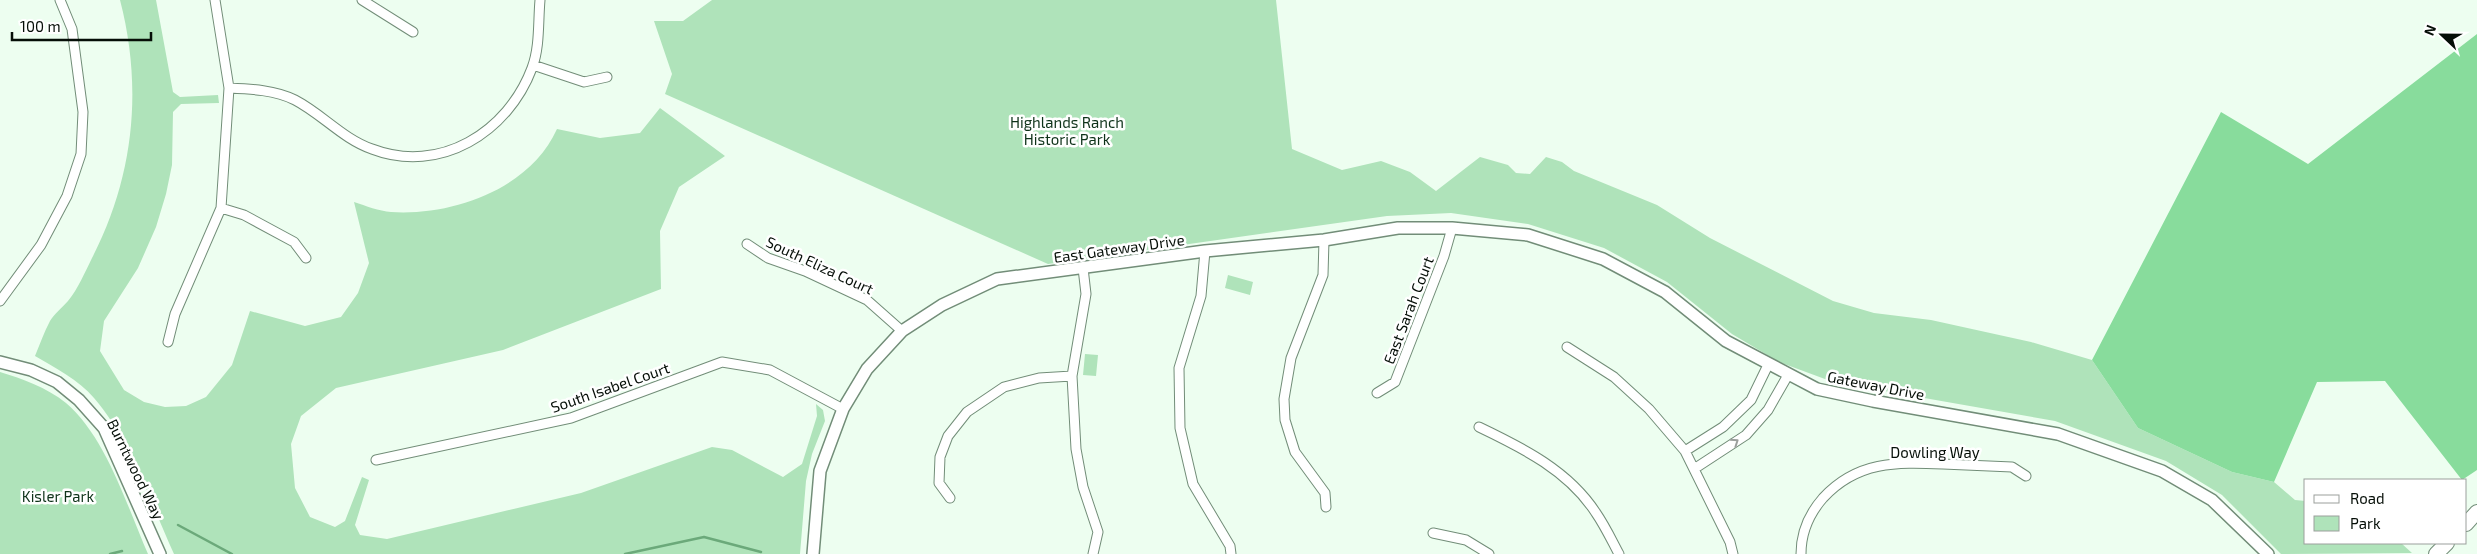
<svg xmlns="http://www.w3.org/2000/svg" width="2477" height="554" font-family="'Exo 2',sans-serif">
<style>
.green{fill:#afe3ba}
.forest{fill:#88dc9c}
.lines{fill:none;stroke-linecap:round;stroke-linejoin:round}
.stream{stroke:#6ba97a;stroke-width:2.5}
.minor-casing{stroke:#728d78;stroke-width:11}
.tertiary-casing{stroke:#728d78;stroke-width:14}
.secondary-casing{stroke:#728d78;stroke-width:16}
.minor{stroke:#fff;stroke-width:9}
.tertiary{stroke:#fff;stroke-width:11}
.secondary{stroke:#fff;stroke-width:14}
.oneway{stroke:#9b9f9c}
.labels{text-anchor:middle;dominant-baseline:central;stroke-width:5;stroke-linejoin:round;paint-order:stroke}
.park-label{font-size:15px;fill:#0e3219;stroke:#fff}
.street-label{font-size:15px;fill:#050e07;stroke:#fff}
</style>
<rect width="100%" height="100%" fill="#edfef0"/>
<path class="green" d="M120,0H156L173,92L180,97L218,95L219,103L181,104L173,112L172,165L166,194L156,227L138,268L104,321L100,351L124,390L144,402L165,407L186,406L206,397L232,365L250,311L305,326L341,317L358,293L369,263L354,202C366,206 379,211 391,212C453,216 530,189 557,129L600,138L640,133L660,108L725,156L679,187L660,231L661,289L503,350L336,388L301,416L291,444L295,488L310,517L335,527L345,521L362,477L369,480L355,525L360,535L387,539L581,493L712,447L732,450L783,477L802,464L817,416L816,404L823,410L825,421L812,454L806,481L800,554H174C151,504 130,439 94,398C79,380 54,367 35,356C40,344 44,332 50,321C54,314 62,308 68,301C78,289 85,272 92,258C134,177 143,88 120,0Z
M712,0H1276L1292,149L1342,170L1381,161L1410,172L1436,191L1480,157L1508,165L1516,173L1530,174L1546,157L1562,162L1574,171L1657,205L1710,238L1833,301L1874,313L1931,320L2031,342L2092,360L2138,428L2232,472L2274,482L2295,500L2306,501V543H2401L2412,553L2281,554L2222,495L2166,461L2055,421L1833,382L1779,362L1732,334L1667,282L1604,248L1528,224L1451,213L1387,216L1048,264L665,94L672,74L654,21H683Z
M1228,275L1253,282L1250,295L1225,288Z
M1085,354L1098,355L1096,376L1083,375Z
M0,372C23,379 46,387 66,403C106,437 127,506 148,554H0Z"/>
<path class="forest" d="M2477,34V470L2462,480L2385,381L2317,382L2274,482L2232,472L2138,428L2092,360L2221,112L2308,164Z"/>
<g class="lines">
<path class="stream" d="M178,525L232,554
M110,554L122,551
M625,554L704,537L761,552"/>
<g class="minor-casing">
<path id="minor" d="M362,0L413,32
M533,65L584,82L607,77
M229,88C251,89 275,90 295,100C322,114 343,139 372,149C440,175 508,132 532,68C540,47 538,22 540,0
M221,208L244,215L294,242L306,258
M1324,240L1323,275L1291,358L1284,399L1285,420L1295,452L1325,493L1326,507
M747,244L768,258L805,271L867,300L902,331
M1205,251L1201,296L1179,368L1180,428L1193,484L1230,546L1231,554
M1083,268L1086,294L1072,376L1076,449L1083,487L1098,532L1093,554
M0,301L41,245L67,196L81,154L83,112L72,29L60,0
M168,342L175,314L221,208L229,88L215,0
M1567,347L1614,377L1649,409L1685,451L1730,542L1733,554
M1377,393L1395,382L1444,256L1452,228
M1479,427C1523,448 1569,471 1596,513C1605,526 1612,541 1619,554
M1685,451L1723,427L1751,400L1768,365
M376,460L571,418L722,362L770,370L843,409
M1694,469L1746,435L1768,410L1788,375
M950,498L939,483L940,457L948,436L967,412L1004,387L1039,378L1072,376
M1433,533L1466,540L1489,554
M1801,554C1801,533 1809,514 1823,498C1857,461 1896,462 1943,464C1966,465 1989,466 2012,467L2026,476"/>
</g>
<g class="tertiary-casing">
<path id="tertiary" d="M0,362L31,370L57,382L79,400L104,428L160,554
M813,554L820,471L843,409L867,369L902,331L942,305L997,279L1205,251L1324,240L1398,228H1452L1528,235L1603,259L1665,292L1726,341L1817,389L1873,401L2058,434L2162,471L2212,500L2268,554"/>
</g>
<g class="secondary-casing">
<path id="secondary" d="M2466,524L2477,512
M2436,554L2447,543"/>
</g>
<use href="#minor" class="minor"/>
<use href="#tertiary" class="tertiary"/>
<use href="#secondary" class="secondary"/>
</g>
<defs><path id="oneway-chevron" d="M-2-3.5L2.5 0L-2 3.5" fill="none" stroke-width="1.6" stroke-linecap="round" stroke-linejoin="round" transform="scale(1.25)"/></defs>
<use class="oneway" href="#oneway-chevron" transform="translate(1735 442) rotate(-34)"/>
<g class="labels">
<g class="park-label">
<text x="1067" y="122">Highlands Ranch<tspan x="1067" dy="17">Historic Park</tspan></text>
<text x="58" y="496">Kisler Park</text>
</g>
<g class="street-label">
<text transform="translate(1119 248) rotate(-8)">East Gateway Drive</text>
<text transform="translate(820 265) rotate(25)">South Eliza Court</text>
<text transform="translate(1408 310) rotate(-69)">East Sarah Court</text>
<text transform="translate(1876 385) rotate(11)">Gateway Drive</text>
<text transform="translate(610 387) rotate(-19)">South Isabel Court</text>
<text x="1935" y="452">Dowling Way</text>
<text transform="translate(136 469) rotate(64)">Burntwood Way</text>
</g>
</g>
<rect x="2304" y="479" width="162" height="65" fill="#ffffff" stroke="#9b9f9c"/>
<rect x="2314" y="495" width="25" height="8" fill="#ffffff" stroke="#9b9f9c"/>
<text x="2350" y="504" font-size="15" fill="#050e07">Road</text>
<rect x="2314" y="516" width="25" height="15" fill="#afe3ba" stroke="#9b9f9c"/>
<text x="2350" y="529" font-size="15" fill="#050e07">Park</text>
<g transform="translate(2442 35) rotate(292)" stroke="#ffffff" stroke-width="4" paint-order="stroke">
<path d="M0-4L9 19L0 12L-9 19Z" fill="#050e07"/>
<text y="-8" font-size="14" font-weight="bold" text-anchor="middle" fill="#050e07">N</text>
</g>
<path d="M12 32v8h139v-8" fill="none" stroke="#050e07" stroke-width="2.5"/>
<text x="20" y="32" font-size="15" fill="#050e07" stroke="#ffffff" stroke-width="4" paint-order="stroke">100 m</text>
</svg>
